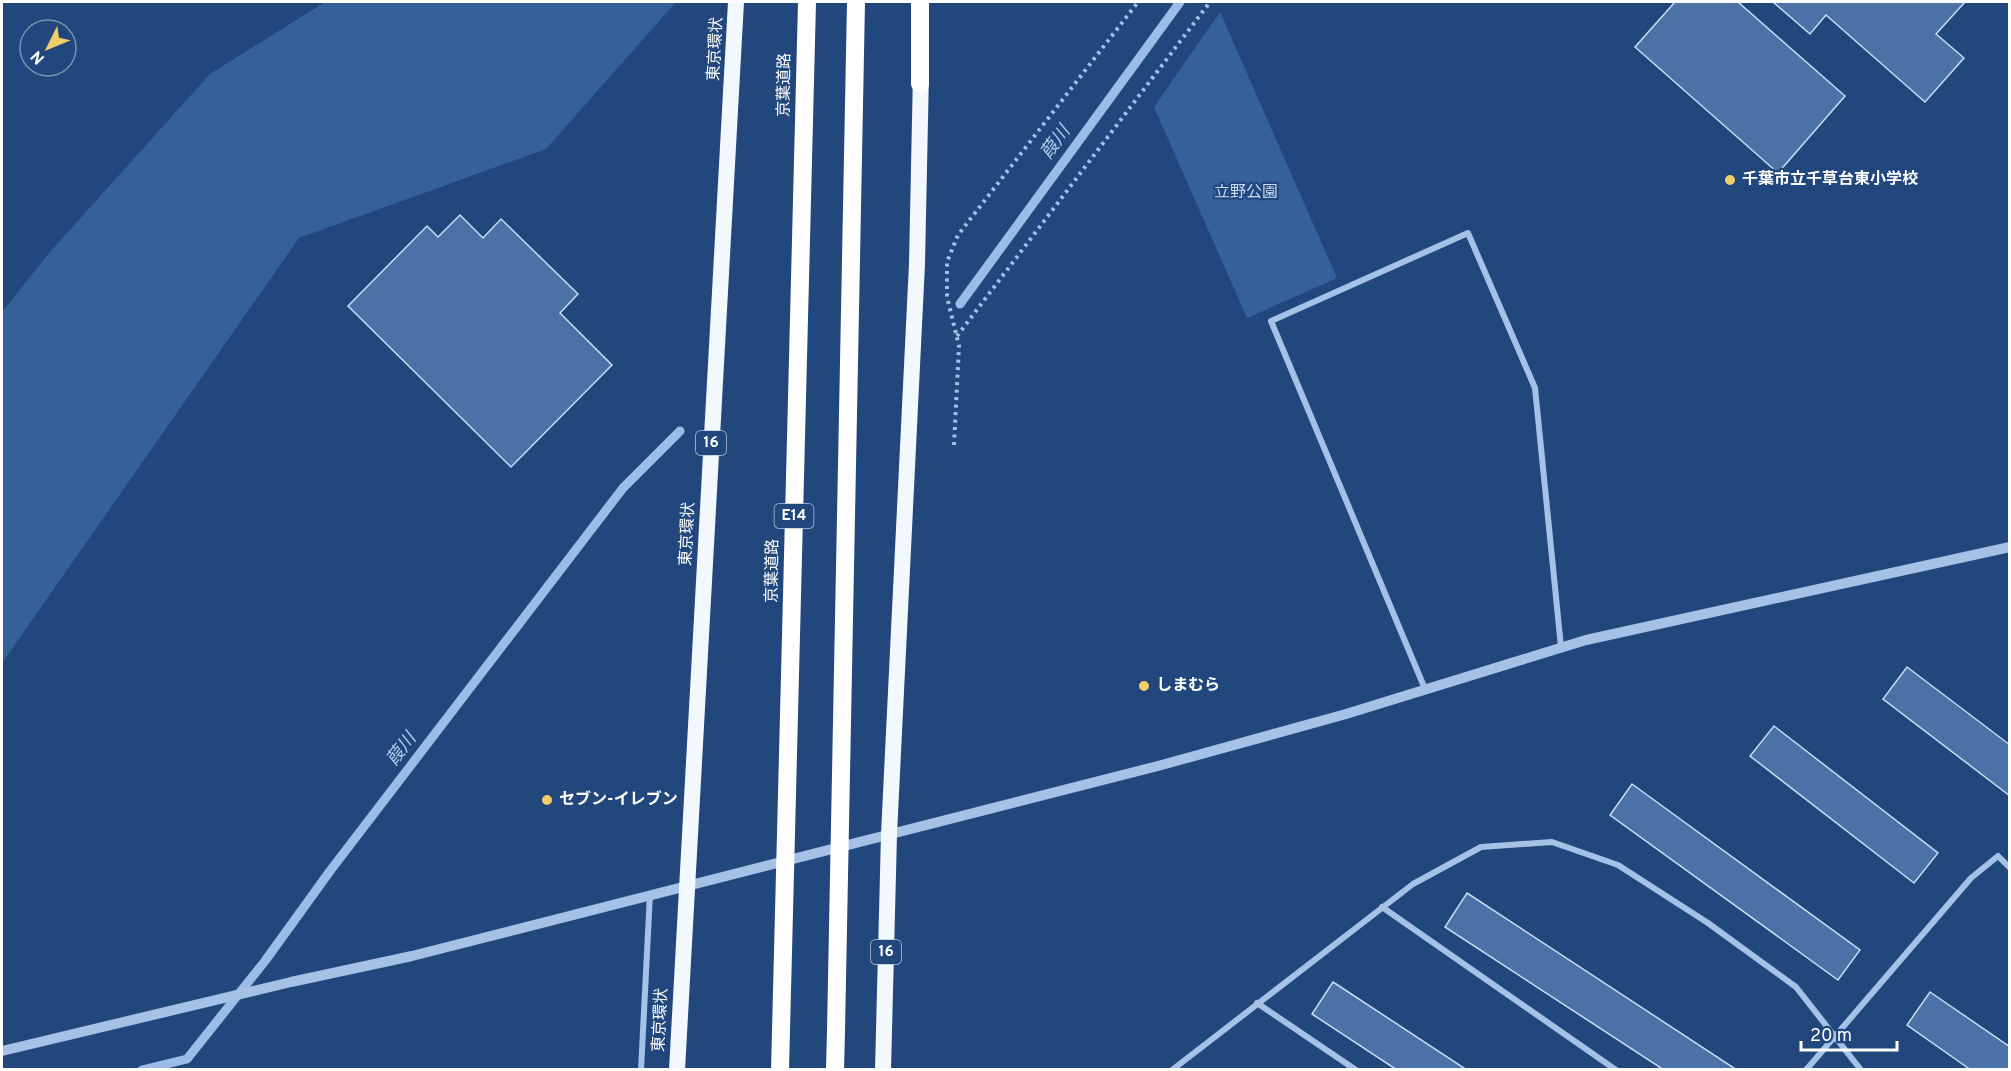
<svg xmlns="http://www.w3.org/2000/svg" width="2011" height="1071" font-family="Overpass,'Noto Sans JP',sans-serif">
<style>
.green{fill:#35619b}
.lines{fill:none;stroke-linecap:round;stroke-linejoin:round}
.stream{stroke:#9abce7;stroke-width:9}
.building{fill:#4b71a6;stroke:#c9dcf5;stroke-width:1.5}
.path{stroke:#a6c1e6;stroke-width:4;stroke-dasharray:3 4.5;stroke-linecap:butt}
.minor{stroke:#a6c1e6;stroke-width:6}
.tertiary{stroke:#a6c1e6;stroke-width:10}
.trunk{stroke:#f3f7fe;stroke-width:16}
.motorway{stroke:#fff;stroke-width:18}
.motorway-bridge{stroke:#fff;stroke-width:18}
.poi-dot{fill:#f2ce68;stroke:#22477d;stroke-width:2}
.labels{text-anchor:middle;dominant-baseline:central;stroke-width:4.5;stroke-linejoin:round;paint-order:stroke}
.shield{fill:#22477d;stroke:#bdc8d8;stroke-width:1.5}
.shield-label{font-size:15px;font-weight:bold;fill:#fff}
.street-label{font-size:16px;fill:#fff;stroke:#22477d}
.poi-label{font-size:16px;font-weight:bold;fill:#fff;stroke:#22477d;text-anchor:start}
.park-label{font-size:16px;fill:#c9dcf5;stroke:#22477d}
.water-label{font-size:18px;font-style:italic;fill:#b1cbee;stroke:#22477d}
</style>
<rect width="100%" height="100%" fill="#22477d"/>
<path class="green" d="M325,2H676L546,149L299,238L2,663V312L49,253L210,74Z
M1220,12L1337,278L1247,318L1154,107Z"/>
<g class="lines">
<path class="stream" d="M960,304L1180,2
M142,1070L187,1059L265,961L330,871L623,488L680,431"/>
</g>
<path class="building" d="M1675,2H1738L1845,96L1778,173L1635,47Z
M1773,2H1965L1936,34L1964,58L1925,102L1826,15L1810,34Z
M460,215L483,238L501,219L578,294L560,313L612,365L511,467L348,306L427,226L438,237Z
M1907,667L2010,745V796L1883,699Z
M1774,726L1938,853L1914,883L1750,756Z
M1632,784L1860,950L1838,980L1610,815Z
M1467,893L1737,1070H1664L1445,927Z
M1333,982L1467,1070H1397L1312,1014Z
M1930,992L2010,1047V1070H1971L1907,1025Z"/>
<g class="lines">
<path class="path" d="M957,336L1210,2
M954,445L959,346L947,297V262L958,235L1138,2"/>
<path class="minor" d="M1425,689L1271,321L1468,233L1535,388L1561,647
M1382,907L1616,1070
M1257,1003L1356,1070
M641,1070L650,894
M1172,1070L1413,884L1481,847L1552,842L1618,865L1708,923L1796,987L1861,1070
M1806,1070L1971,878L1998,856L2010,868"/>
<path class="tertiary" d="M2,1051L291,982L412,956L1158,766L1346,714L1586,640L2010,547"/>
<path class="trunk" d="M677,1070L736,2
M883,1070L889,834L917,264L921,72"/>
<path class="motorway" d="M920,2V84
M780,1070L781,1031
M835,1070L836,1031"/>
<path class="motorway-bridge" d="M781,1031L807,2
M836,1031L856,2"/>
</g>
<g class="poi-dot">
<circle cx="1730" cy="180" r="6"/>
<circle cx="1144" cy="686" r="6"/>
<circle cx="547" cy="800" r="6"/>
</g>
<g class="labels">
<g class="shield">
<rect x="696" y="431" width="30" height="24" rx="4.5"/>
<rect x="774.5" y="504" width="39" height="24" rx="4.5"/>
<rect x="871" y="940" width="30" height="24" rx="4.5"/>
</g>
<g class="shield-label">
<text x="711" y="443">16</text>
<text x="794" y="516">E14</text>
<text x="886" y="952">16</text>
</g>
<g class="street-label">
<text transform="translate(716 49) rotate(-87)">東京環状</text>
<text transform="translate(785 85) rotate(-89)">京葉道路</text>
<text transform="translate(688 534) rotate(-87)">東京環状</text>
<text transform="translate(773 571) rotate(-89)">京葉道路</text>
<text transform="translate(661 1020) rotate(-87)">東京環状</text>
</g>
<g class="poi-label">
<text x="1742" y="180">千葉市立千草台東小学校</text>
<text x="1156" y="686">しまむら</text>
<text x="559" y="800">セブン-イレブン</text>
</g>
<g class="park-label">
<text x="1246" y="193">立野公園</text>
</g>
<g class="water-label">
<text transform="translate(1056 143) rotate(-54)">葭川</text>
<text transform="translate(402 750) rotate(-53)">葭川</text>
</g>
</g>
<rect width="2011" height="1071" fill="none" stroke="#ffffff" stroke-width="6"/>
<g transform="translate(48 48) rotate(227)"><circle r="28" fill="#22477d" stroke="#7a91b1" stroke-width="1.5"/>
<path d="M0-4.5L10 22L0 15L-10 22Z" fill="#f2ce68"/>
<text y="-9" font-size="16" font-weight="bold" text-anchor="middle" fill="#ffffff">N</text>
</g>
<path d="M1801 1041v9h96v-9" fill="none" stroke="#ffffff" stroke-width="3"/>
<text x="1810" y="1041" font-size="18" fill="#ffffff" stroke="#22477d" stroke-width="4.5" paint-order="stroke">20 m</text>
</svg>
